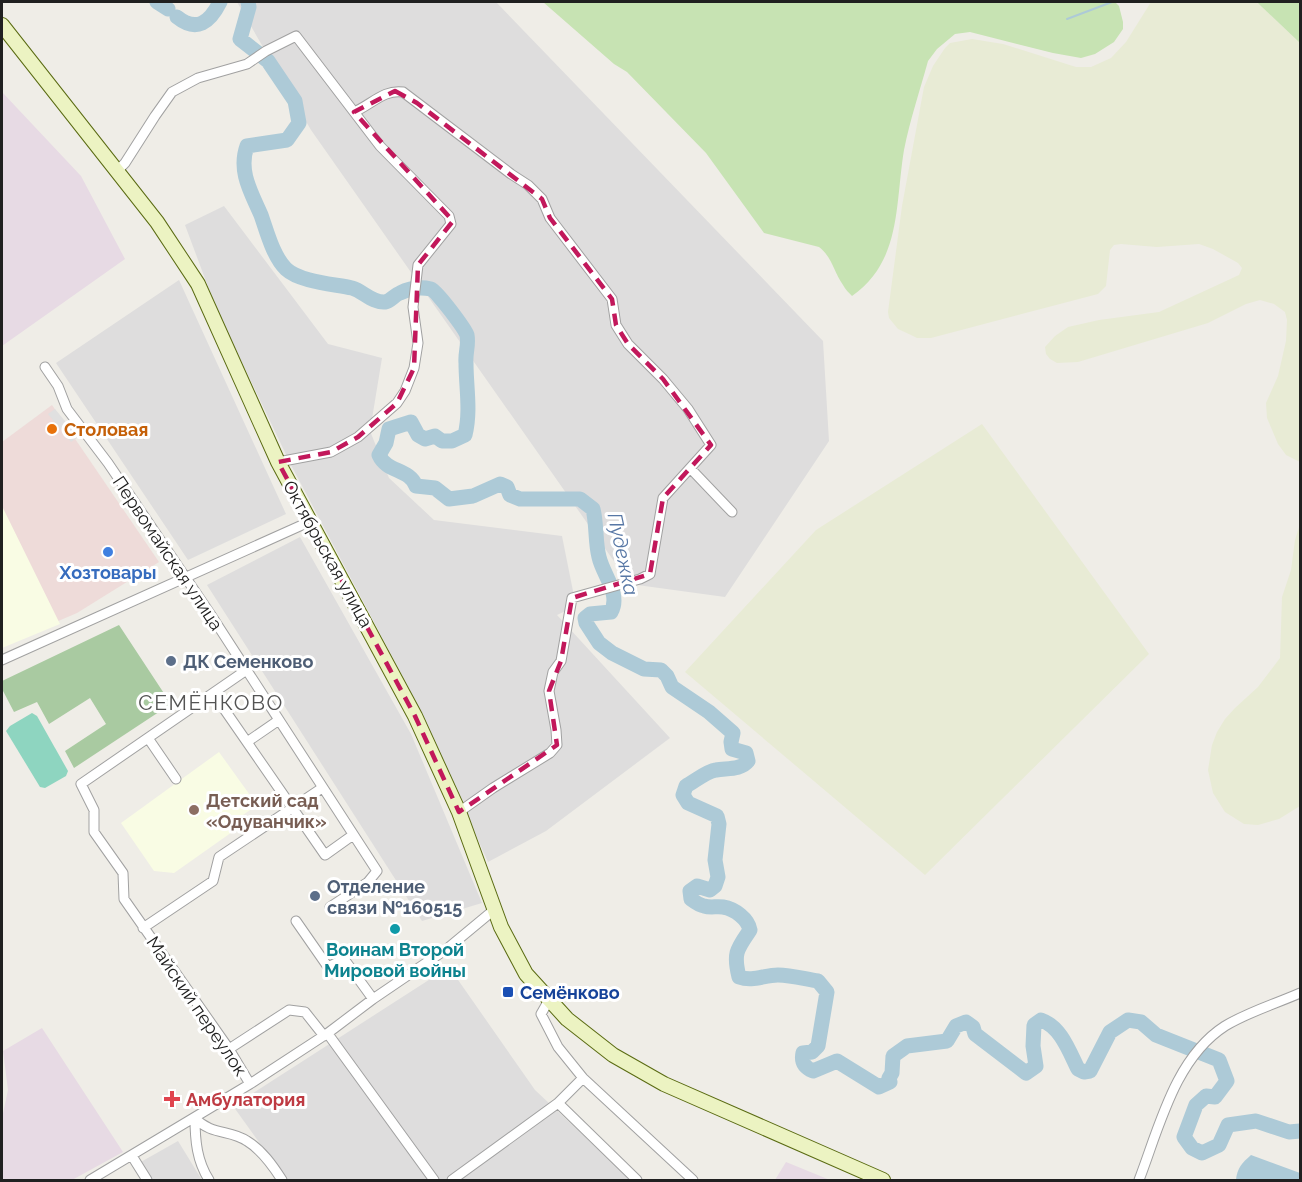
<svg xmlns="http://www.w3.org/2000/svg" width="1302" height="1182" font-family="Raleway,sans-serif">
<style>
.residential{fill:#dedddd}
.commercial{fill:#eedbd9}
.industrial{fill:#e7dae4}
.education{fill:#f9fce4}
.farmland{fill:#e8ebd5}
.grass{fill:#c7e3b3}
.forest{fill:#a9caa1}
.pitch{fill:#8ed5c0}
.parking{fill:#e0e0e0}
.water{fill:#adcad7}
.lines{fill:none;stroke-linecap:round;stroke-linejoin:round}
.stream{stroke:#adcad7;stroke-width:2}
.river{stroke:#adcad7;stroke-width:15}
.street-casing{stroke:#a1a1a1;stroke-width:11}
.secondary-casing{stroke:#5a6b12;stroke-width:16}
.street{stroke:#fff;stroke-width:9}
.secondary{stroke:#ecf3c2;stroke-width:14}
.marked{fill:none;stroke:#c2185b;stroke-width:4.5;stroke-dasharray:12 8;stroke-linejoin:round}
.food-dot{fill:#e8710a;stroke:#fff;stroke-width:2}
.shop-dot{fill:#3f7fe0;stroke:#fff;stroke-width:2}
.service-dot{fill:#5c6f8a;stroke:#fff;stroke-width:2}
.education-dot{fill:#8d6e63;stroke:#fff;stroke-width:2}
.culture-dot{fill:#0f9aa8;stroke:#fff;stroke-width:2}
.transit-dot{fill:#1a4fb4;stroke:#fff;stroke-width:2}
.health-dot{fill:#e0444e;stroke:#fff;stroke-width:2}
.labels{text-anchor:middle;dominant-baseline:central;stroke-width:6;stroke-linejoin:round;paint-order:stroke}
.food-label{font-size:18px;font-weight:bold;fill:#c56008;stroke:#fff;text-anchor:start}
.street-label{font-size:18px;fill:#202020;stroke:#fff}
.shop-label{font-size:18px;font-weight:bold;fill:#366cbe;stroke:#fff}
.service-label{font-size:18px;font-weight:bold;fill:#4e5e75;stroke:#fff;text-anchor:start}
.education-label{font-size:18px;font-weight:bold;fill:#785e54;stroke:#fff;text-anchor:start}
.culture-label{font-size:18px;font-weight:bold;fill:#0d838f;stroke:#fff}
.transit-label{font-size:18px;font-weight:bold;fill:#164399;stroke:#fff;text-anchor:start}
.health-label{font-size:18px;font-weight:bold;fill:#be3a42;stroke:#fff;text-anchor:start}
.water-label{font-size:20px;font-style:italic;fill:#5777a5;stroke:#fff}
.quarter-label{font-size:21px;letter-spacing:1.5px;fill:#535353;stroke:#fff}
</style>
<rect width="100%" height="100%" fill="#efede7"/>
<path class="residential" d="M237,2H496L823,341L829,441L725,597L630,584L311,130Z
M224,206L328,344L382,358L370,431L389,478L434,520L562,536L576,606L557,615L670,738L546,831L488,862L412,694L291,465L216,308L185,225Z
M179,280L286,514L188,560L56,363Z
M300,537L411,734L482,903L422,921L207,585Z
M449,967L535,1090L631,1180H286L233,1106Z
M178,1141L202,1180H148L139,1163Z"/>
<path class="commercial" d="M52,405L159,562L77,613L2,645V442Z"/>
<path class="industrial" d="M2,92L81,176L125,259L2,346Z
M42,1028L123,1152L72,1180H2V1118L8,1090L3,1051Z
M786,1162L830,1180H775Z"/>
<path class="education" d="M2,506L60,624L2,648Z
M219,752L257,805L243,815L235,830L174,873L154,871L121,823Z"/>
<path class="farmland" d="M1151,2H1257L1300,43V462L1286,455L1278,444L1267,418L1266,403L1278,376L1286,341L1287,320L1285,312L1274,304L1260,300L1246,304L1208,323L1078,362L1057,363L1050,359L1046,354L1045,347L1055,336L1068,327L1099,320L1159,312L1239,275L1242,268L1238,263L1213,249L1199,244L1157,247L1121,244L1114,245L1110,250L1106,286L1098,294L931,338H917L911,335L898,329L889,318L888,312L902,206L924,87L933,66L945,48L950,43L972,39L1003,44L1076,67H1091L1111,58L1126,42Z
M982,424L1149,654L925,875L685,672L816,530Z
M1300,524V806L1279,819L1258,825L1244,824L1225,812L1213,793L1208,770L1212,745L1217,732L1225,719L1235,708L1258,687L1280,658L1282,597L1291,570L1295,540Z"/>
<path class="grass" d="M543,2H1115L1119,6L1123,22V29L1114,42L1095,54L1081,58L1053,53L970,32L955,34L937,49L928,61C920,90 910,120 904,150C895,204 902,261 852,296C849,293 845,289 843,285C834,272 832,257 819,247L764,233L706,153L627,72L614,64Z
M1257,2H1300V43L1262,7Z"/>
<path class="forest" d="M119,625L171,704L74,768L65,751L106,724L90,698L49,724L37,702L14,712L2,689V681Z"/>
<path class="pitch" d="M32,713L37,716L68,771L66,776L45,788L40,787L6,731L10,726Z"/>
<path class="parking" d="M55,409L78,437L71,442L48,414Z"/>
<path class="water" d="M1251,1155L1300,1173V1180H1236C1237,1168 1242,1163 1251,1155Z"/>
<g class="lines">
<path class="stream" d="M1067,19L1112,2"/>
<path class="river" d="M157,2L168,9
M248,2L249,7L240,39L268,61L295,101L299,123L287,140L247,146C238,171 251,192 261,215C267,232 273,256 286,269C300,282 334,284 352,288C363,291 372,303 385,302C391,301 394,295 400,293C410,288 422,287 431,289C437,291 465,329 467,335C469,345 465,353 466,363C466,387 471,411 465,435L452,441H442L435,436L425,439L418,435L411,422L389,429L386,443L379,455C387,473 409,468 416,486L435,488L449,499L473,496L500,484L507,487L510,495L520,499H580L593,509C597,525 595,542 599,557C603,575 621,594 611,612L590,614L585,618L586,623L599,643L612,653L644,669L661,670L667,676L672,687L709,712L733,733L731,742L732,749L746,753L748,761C741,770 727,768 716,770C707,771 695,781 686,786L683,795L688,803L717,816L719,824L715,860L718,877L715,886L710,890L697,886L690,891L691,899C695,902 699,905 704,906C711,908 716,906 723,907C735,909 748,919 750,930C737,949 733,953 739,977C753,982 764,975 778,975C791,975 805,979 818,981L827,992L818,1046L812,1052L803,1053C801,1062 804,1067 813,1071L837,1061L879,1087L890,1082L889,1078L892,1073L893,1056L907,1046L947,1041L956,1026L966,1022L973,1027L975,1034L1026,1073L1036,1066L1033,1046L1034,1025L1041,1020C1061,1027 1069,1051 1078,1069L1084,1072L1090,1071L1110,1032L1128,1020L1141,1022L1156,1035L1219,1060L1227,1081L1215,1097L1206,1096L1196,1105L1184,1137L1192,1148L1202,1153L1219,1145L1228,1125L1256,1121L1289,1132L1300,1131
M177,17C197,33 210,22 220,2"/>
<g class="street-casing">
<path id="street" d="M354,112C371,105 384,89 403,92L511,174L528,185L542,199L550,218L612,299L616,325L628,344L663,379L688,409L711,445L663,498L650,574L640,579L572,598L561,661L553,672L549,691L556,730L557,745L550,753L493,788L459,812
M117,171L125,163L155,116L172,92L198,78L247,64L266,51L296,36L380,146L449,216L451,224L418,265L413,307L418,343L414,368L405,391L397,403L358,437L331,452L278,462
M45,367L58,386L67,409L108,463L211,615L377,871L368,882L330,907
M690,468L732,512
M2,660L311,521
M245,671L81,784L94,810V832L123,873L124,899L229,1049L250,1084
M213,693L325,855L353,835
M148,738L176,779
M247,742L279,720
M296,921L328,967L344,959L373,999
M143,928L213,881L219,857L322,788
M549,1000L541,1014L558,1047L583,1078L693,1180
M328,1034L434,1180
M229,1049L289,1010L305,1012L324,1036
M558,1103L637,1180
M195,1118C212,1136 230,1129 247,1141C262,1150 273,1166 282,1180
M195,1118C195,1141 197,1161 209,1180
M132,1156L147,1180
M90,1180L250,1084L328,1033L373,999L448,948L495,909
M452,1180L558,1103L583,1078
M1139,1180C1159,1128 1175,1058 1225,1026C1248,1012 1275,1004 1300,993"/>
</g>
<g class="secondary-casing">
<path id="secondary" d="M2,25L157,222L198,284L278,462L415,716L459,812L501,927L526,974L567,1019L613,1055L664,1084L883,1180"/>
</g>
<use href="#street" class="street"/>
<use href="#secondary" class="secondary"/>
</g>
<path class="marked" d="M395,91L417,103L542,199L550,218L612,299L616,325L628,344L663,379L711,445L663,498L650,574L572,598L561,661L549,691L557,745L459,812L415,716L278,462L331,452L358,437L397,403L414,368L418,265L453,221L354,112Z"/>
<circle class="food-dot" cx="52" cy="429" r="6"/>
<circle class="shop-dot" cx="108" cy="552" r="6"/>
<g class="service-dot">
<circle cx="171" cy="661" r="6"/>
<circle cx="315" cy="896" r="6"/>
</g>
<circle class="education-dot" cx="194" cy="810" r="6"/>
<circle class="culture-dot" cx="395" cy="929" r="6"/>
<rect class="transit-dot" x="502" y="986" width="12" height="12" rx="3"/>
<path class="health-dot" d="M169 1090h6v6h6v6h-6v6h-6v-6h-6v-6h6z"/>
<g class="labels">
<g class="food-label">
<text x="64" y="429">Столовая</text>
</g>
<g class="street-label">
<text transform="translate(168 553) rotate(56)">Первомайская улица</text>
<text transform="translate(328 554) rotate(61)">Октябрьская улица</text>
<text transform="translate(197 1006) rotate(56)">Майский переулок</text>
</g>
<g class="shop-label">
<text x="108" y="572">Хозтовары</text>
</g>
<g class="service-label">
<text x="183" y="661">ДК Семенково</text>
<text x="327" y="886">Отделение<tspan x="327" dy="21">связи №160515</tspan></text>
</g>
<g class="education-label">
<text x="206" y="800">Детский сад<tspan x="206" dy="21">«Одуванчик»</tspan></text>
</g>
<g class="culture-label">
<text x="395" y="949">Воинам Второй<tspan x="395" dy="21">Мировой войны</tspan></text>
</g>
<g class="transit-label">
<text x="520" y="992">Семёнково</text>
</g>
<g class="health-label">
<text x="186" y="1099">Амбулатория</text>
</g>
<g class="water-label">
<text transform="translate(623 554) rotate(78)">Пудежка</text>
</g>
<g class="quarter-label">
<text x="211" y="702">СЕМЁНКОВО</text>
</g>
</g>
<rect width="1302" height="1182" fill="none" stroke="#202020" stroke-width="6"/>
</svg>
